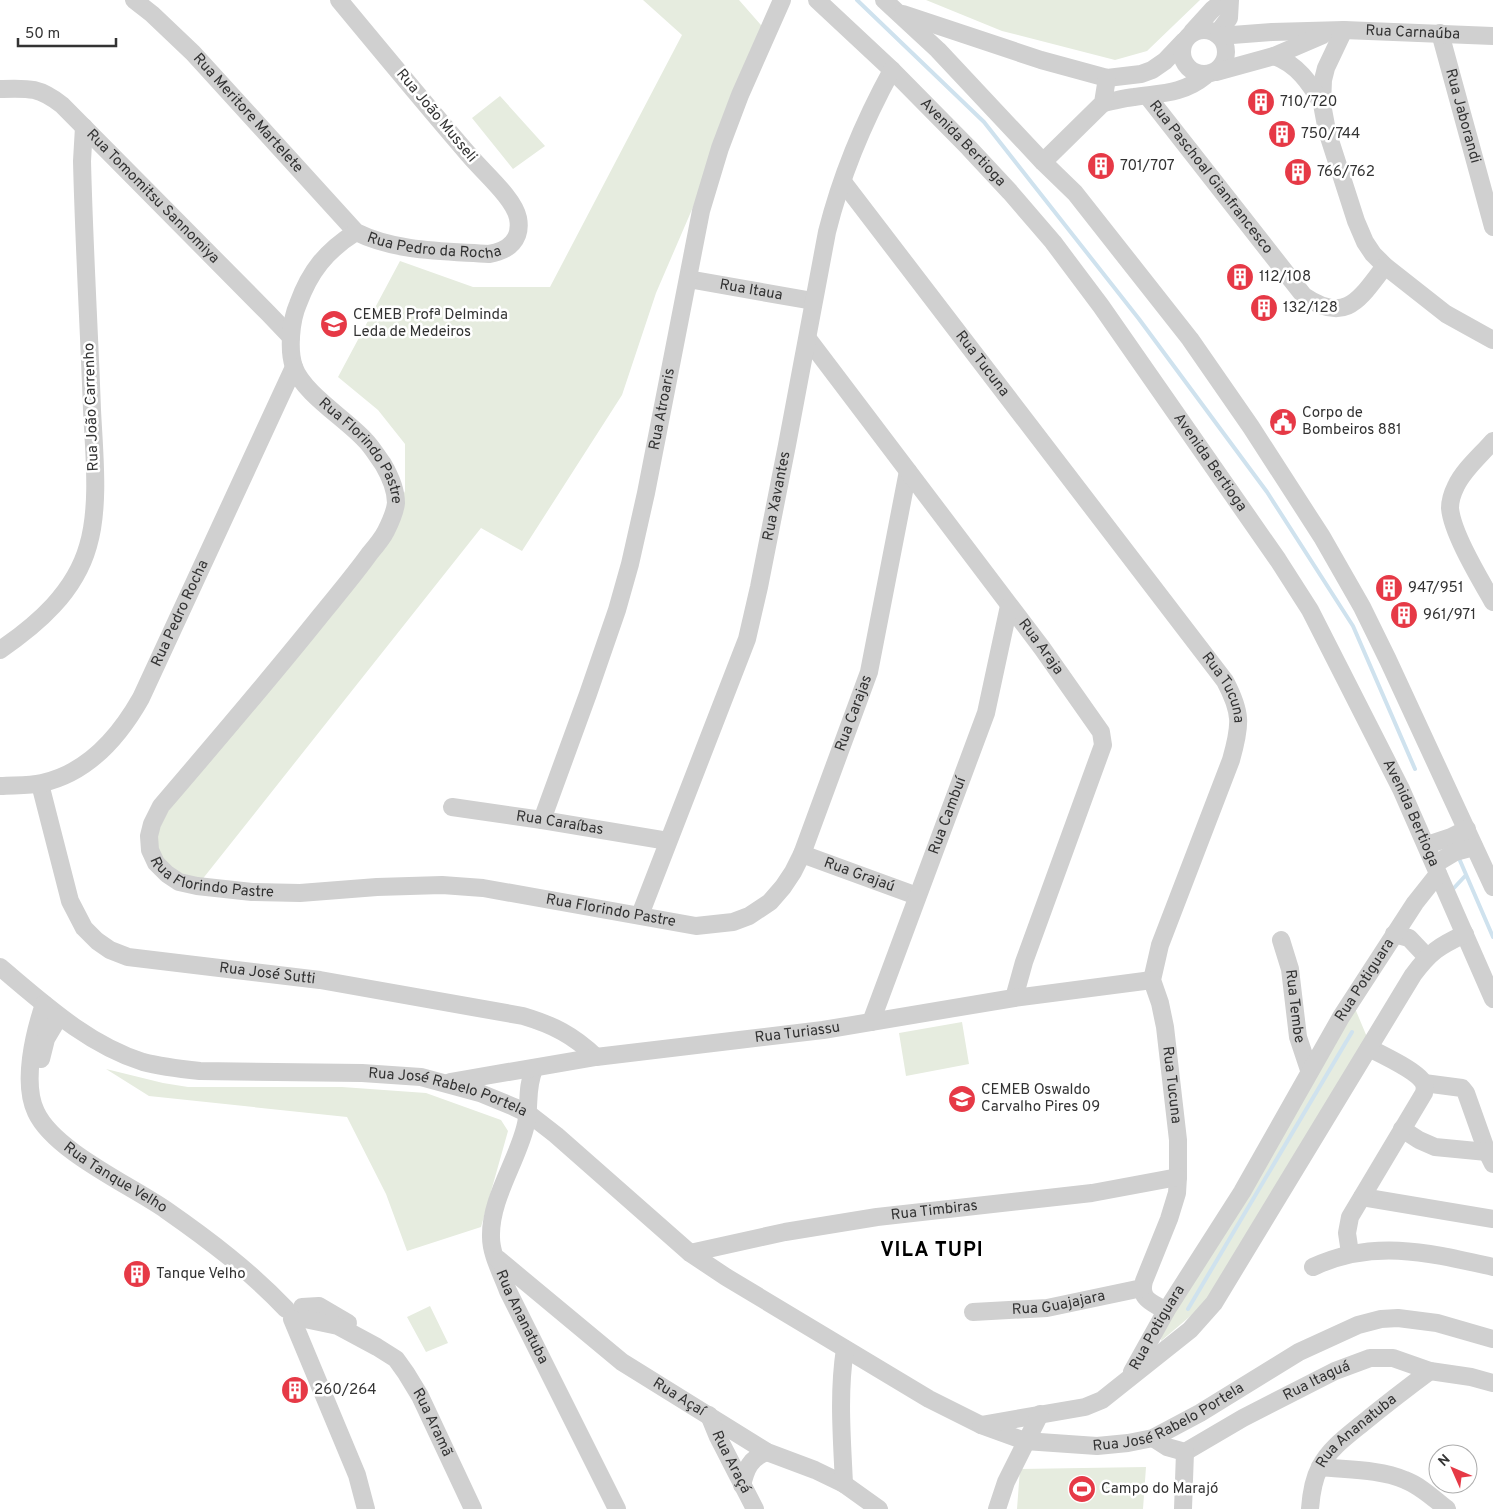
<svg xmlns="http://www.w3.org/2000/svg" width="1493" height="1509" font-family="Overpass,sans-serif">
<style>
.green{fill:#e6ecdf}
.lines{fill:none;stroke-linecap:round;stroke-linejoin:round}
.stream{stroke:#cfe2ee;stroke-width:4}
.minor{stroke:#d0d0d0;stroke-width:18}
.labels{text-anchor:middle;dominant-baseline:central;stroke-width:5;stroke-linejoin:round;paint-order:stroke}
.street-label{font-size:15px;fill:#333;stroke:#fff}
.poi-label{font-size:15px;fill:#333;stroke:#fff;text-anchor:start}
.district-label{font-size:20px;font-weight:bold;letter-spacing:1px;fill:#000;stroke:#fff}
</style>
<rect width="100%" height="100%" fill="#fff"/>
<path class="green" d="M643,0H739L768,33L656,293L622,395L522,551L481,528L197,886L167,874L149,836L392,517L405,491V444L378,410L338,377L400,261L473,287H550L682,35Z
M926,0H1200L1147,51L1115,60L1002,31Z
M500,96L545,146L513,169L472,118Z
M1354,1006L1367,1037L1207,1302L1161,1341L1162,1331Z
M962,1022L969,1064L906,1076L899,1033Z
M106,1069L163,1083L188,1087H342L426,1093L501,1120L508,1131L481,1227L407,1251L386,1194L347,1117L149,1096Z
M430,1306L448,1343L426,1352L407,1317Z
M1146,1467L1143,1509H1017L1020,1469Z"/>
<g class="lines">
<path class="stream" d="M857,0L984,122L1139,319L1267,492L1353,626L1415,769
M1458,856L1493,937
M1453,889L1466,875
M1188,1309L1352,1032"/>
<g class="minor">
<path id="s1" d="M134,0L152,14L193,53L356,232C396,252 445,251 489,254C509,251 522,239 518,218C514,198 483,172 469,155C425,104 382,52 339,0"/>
<path id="s2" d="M817,0L892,70L969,148L1010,192L1053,242L1101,306L1278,560L1310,610L1401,789L1493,999"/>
<path d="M884,0L938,50L1043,162L1075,193L1190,339L1251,427L1322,537L1362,607L1388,660L1493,887"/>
<path d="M903,14L1041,60L1107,78L1141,74L1152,70L1165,61L1184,41"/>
<circle cx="1204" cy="52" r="22"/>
<path d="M1344,30L1326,68L1323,80L1322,104L1327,131L1356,221L1365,242L1373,254L1385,266L1446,314L1493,340"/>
<path d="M1192,32L1212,10L1224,0"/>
<path id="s3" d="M1440,33L1493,227"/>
<path d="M1217,34L1229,18L1230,0"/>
<path id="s4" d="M1219,36L1272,32L1344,30L1493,36"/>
<path d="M1274,56C1297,64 1310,83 1322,104"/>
<path d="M1216,72L1274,56L1323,35"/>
<path id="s5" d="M0,89C29,88 39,87 62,105L268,313L291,337"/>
<path id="s6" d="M1148,97L1304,296C1347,325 1360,298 1385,266"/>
<path d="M1103,103C1114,101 1124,98 1134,97C1161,93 1183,94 1205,76"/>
<path d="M1043,162L1103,103L1107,78"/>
<path id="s7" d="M843,182L1225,681C1242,713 1241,725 1231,760L1160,945L1152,980L1160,1003L1165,1027L1178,1140V1177L1177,1193L1169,1219L1144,1281C1139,1300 1152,1302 1166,1311"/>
<path id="s8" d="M356,232C326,251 310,271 298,304C291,320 288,350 294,367C303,393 346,419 365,440C372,447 377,456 383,464C390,476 396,489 396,503C395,512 390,523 386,531C382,539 376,546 370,553C355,574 338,594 321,615C269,680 215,743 161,806L152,824L149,836L150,850L156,863L167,874L179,882L197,886L252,892L300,893L377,887L442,885L483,888L696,926L733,922L749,916L770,902L783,887L793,872L802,854L869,672L908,471"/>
<path id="s9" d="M688,279L813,301"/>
<path id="s10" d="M808,339L1042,648L1101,732L1103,745L1024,962L1014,998"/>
<path d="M1493,441C1481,455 1464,469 1456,486C1453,492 1450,501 1450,508C1452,533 1480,579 1493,602"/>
<path d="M0,650C38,624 75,592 88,546C100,506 94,452 92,410C89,327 84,244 82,161L84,127"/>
<path id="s11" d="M40,784L70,901L84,928L97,941L110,950L128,957L320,980L523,1016C553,1025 573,1035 596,1057"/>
<path id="s12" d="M0,786C14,785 29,786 42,783C88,773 119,737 141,698L294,367"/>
<path id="s13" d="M452,807L542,820L668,841"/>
<path id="s14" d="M542,820L588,694L617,610L630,564L646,493L701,211L720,148L740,95L782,0"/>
<path d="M1427,845L1451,837L1467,829"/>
<path id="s15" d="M802,854L917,896"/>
<path d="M1435,864L1455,852L1474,847"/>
<path id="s16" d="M640,915L747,639L759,587L787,445L827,232C841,176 864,121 892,70"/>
<path d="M1394,934L1409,938L1427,957"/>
<path id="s17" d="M1281,940L1290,969L1298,1037L1309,1070"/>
<path id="s18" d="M0,967C44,1004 87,1044 143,1062C162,1067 181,1069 200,1071L362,1073L421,1077L480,1093L514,1107L529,1114L556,1135L690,1253L726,1277L929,1399L981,1425L1025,1441L1097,1446L1128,1443L1153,1438L1200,1413L1299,1352L1358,1325L1381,1319L1398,1318L1437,1323L1493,1339"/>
<path id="s19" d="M44,1004C34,1034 22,1083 36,1112C54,1151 130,1185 166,1210C209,1240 250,1271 286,1309"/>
<path id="s20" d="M871,1022L986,713L1009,606"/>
<path d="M41,1059L46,1039L59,1017"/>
<path id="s21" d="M534,1069C525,1091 531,1107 525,1128C516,1163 490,1200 491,1237C491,1255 502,1274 508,1291L617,1509"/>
<path id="s22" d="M450,1082L596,1057L823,1030L1014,998L1152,980"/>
<path d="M1424,1083L1462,1088L1466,1093L1487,1152L1493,1164"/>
<path d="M1402,1129L1419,1140L1435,1147L1487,1152"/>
<path d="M1362,1197L1493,1219"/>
<path id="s23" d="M690,1253L785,1232L877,1217L1092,1193L1178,1177"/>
<path d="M1350,1253L1347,1233L1350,1217L1424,1093C1425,1089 1425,1085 1423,1082C1417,1071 1381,1054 1369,1048"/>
<path id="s24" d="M498,1259L622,1362L767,1452L815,1470L844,1484L879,1509"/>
<path d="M1313,1267C1374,1238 1431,1253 1493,1267"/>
<path d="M302,1307L319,1306L348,1323"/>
<path id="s25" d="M973,1312L1047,1308L1142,1288"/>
<path id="s26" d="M300,1318L338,1326L377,1347L396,1359L406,1373L420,1396L473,1509"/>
<path d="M292,1319L357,1475L366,1509"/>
<path id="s27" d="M1132,1372L1166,1311L1242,1192L1341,1017L1415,903L1438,874"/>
<path id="s28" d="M709,1415L718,1437L755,1509"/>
<path d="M981,1425L1085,1407L1102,1400L1190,1330L1214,1303L1413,975C1430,952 1439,946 1465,934"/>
<path id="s29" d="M1153,1438L1167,1447L1185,1452L1243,1418L1335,1371L1370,1358H1393L1430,1371L1471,1377L1493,1383"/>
<path d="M1320,1467C1347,1470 1379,1469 1405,1480C1421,1486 1434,1499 1447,1509"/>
<path d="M844,1484C842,1439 838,1394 845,1349"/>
<path d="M742,1485C746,1469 750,1458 767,1452"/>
<path d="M997,1509L1006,1482L1040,1414"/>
<path d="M1183,1509L1185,1452"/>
<path id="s30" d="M1310,1509C1311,1495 1313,1480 1320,1467C1329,1449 1347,1436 1363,1423C1385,1405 1407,1388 1430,1371"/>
</g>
</g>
<defs>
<g id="building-disc" transform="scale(1.4375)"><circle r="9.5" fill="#e63946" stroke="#fff"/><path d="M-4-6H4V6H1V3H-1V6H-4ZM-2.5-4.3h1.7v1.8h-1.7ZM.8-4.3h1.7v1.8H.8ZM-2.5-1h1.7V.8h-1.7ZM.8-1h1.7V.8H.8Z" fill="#fff"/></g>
<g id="school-disc" transform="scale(1.4375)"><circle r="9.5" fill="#e63946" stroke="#fff"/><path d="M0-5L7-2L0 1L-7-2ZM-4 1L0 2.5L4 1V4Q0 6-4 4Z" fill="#fff"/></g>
<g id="civic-disc" transform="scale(1.4375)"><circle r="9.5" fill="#e63946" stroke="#fff"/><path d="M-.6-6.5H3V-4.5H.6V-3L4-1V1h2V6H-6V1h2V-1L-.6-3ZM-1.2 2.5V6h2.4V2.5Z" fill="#fff"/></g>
<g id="stadium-disc" transform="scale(1.4375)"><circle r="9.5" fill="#e63946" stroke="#fff"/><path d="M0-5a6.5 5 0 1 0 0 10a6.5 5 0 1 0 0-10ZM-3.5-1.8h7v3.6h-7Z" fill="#fff"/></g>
</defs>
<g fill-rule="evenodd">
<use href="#building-disc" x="1261" y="102"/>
<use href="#building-disc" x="1282" y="134"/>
<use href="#building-disc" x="1101" y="166"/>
<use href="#building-disc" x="1298" y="172"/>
<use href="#building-disc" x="1240" y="277"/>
<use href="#building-disc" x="1264" y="308"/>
<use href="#school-disc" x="334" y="324"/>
<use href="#civic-disc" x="1283" y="422"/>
<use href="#building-disc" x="1389" y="588"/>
<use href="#building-disc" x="1404" y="615"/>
<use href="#school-disc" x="962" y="1099"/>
<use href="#building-disc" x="137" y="1274"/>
<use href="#building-disc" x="295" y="1390"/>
<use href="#stadium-disc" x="1082" y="1489"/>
</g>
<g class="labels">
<g class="street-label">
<text stroke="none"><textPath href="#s4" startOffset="194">Rua Carnaúba</textPath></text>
<text stroke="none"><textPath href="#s1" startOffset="161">Rua Meritore Martelete</textPath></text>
<text transform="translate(436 116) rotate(50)">Rua João Musseli</text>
<text stroke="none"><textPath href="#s3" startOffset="86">Rua Jaborandi</textPath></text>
<text stroke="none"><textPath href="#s2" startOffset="204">Avenida Bertioga</textPath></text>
<text stroke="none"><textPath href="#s6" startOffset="102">Rua Paschoal Gianfrancesco</textPath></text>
<text stroke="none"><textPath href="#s5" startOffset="195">Rua Tomomitsu Sannomiya</textPath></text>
<text stroke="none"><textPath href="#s1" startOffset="402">Rua Pedro da Rocha</textPath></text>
<text stroke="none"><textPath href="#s9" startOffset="64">Rua Itaua</textPath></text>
<text stroke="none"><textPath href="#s7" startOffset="229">Rua Tucuna</textPath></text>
<text transform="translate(92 407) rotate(-92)">Rua João Carrenho</text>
<text stroke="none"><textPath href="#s14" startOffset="429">Rua Atroaris</textPath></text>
<text stroke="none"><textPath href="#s8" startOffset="268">Rua Florindo Pastre</textPath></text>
<text stroke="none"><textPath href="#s2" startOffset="609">Avenida Bertioga</textPath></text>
<text stroke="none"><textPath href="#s16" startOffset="442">Rua Xavantes</textPath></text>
<text stroke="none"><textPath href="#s12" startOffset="270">Rua Pedro Rocha</textPath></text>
<text stroke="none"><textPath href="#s10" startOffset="386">Rua Araja</textPath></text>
<text stroke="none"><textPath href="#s7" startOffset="634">Rua Tucuna</textPath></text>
<text stroke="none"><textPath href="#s8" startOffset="1618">Rua Carajas</textPath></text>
<text stroke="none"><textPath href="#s2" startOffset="1014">Avenida Bertioga</textPath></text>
<text stroke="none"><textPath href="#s20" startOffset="220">Rua Cambuí</textPath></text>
<text stroke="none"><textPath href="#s13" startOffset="109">Rua Caraíbas</textPath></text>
<text stroke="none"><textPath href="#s8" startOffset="839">Rua Florindo Pastre</textPath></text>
<text stroke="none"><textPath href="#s15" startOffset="61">Rua Grajaú</textPath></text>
<text stroke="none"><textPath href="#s8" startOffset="1244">Rua Florindo Pastre</textPath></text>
<text stroke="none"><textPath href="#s11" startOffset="345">Rua José Sutti</textPath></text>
<text stroke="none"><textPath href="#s27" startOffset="456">Rua Potiguara</textPath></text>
<text stroke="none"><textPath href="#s17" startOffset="68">Rua Tembe</textPath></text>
<text stroke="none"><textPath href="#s22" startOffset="351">Rua Turiassu</textPath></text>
<text stroke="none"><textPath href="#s7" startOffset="1052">Rua Tucuna</textPath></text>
<text stroke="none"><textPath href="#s18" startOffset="481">Rua José Rabelo Portela</textPath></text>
<text stroke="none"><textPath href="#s19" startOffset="215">Rua Tanque Velho</textPath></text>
<text stroke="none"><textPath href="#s23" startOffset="248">Rua Timbiras</textPath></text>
<text stroke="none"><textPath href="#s25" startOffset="86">Rua Guajajara</textPath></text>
<text stroke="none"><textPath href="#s21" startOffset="261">Rua Ananatuba</textPath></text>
<text stroke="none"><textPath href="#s27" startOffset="51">Rua Potiguara</textPath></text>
<text stroke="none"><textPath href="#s29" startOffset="185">Rua Itaguá</textPath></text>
<text stroke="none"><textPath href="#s24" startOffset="228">Rua Açaí</textPath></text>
<text stroke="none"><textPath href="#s18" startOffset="1314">Rua José Rabelo Portela</textPath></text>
<text stroke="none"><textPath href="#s26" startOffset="179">Rua Aramã</textPath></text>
<text stroke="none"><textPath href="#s30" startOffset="95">Rua Ananatuba</textPath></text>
<text stroke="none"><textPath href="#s28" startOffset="52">Rua Araçá</textPath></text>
</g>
<g class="poi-label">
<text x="1280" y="102">710/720</text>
<text x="1301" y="134">750/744</text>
<text x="1120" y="166">701/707</text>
<text x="1317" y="172">766/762</text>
<text x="1259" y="277">112/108</text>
<text x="1283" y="308">132/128</text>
<text x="353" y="315">CEMEB Profª Delminda<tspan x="353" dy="17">Leda de Medeiros</tspan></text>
<text x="1302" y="413">Corpo de<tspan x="1302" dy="17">Bombeiros 881</tspan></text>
<text x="1408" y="588">947/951</text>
<text x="1423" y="615">961/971</text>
<text x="981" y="1090">CEMEB Oswaldo<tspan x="981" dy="17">Carvalho Pires 09</tspan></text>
<text x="156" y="1274">Tanque Velho</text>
<text x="314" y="1390">260/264</text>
<text x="1101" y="1489">Campo do Marajó</text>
</g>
<g class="district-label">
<text x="932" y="1251">VILA TUPI</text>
</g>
</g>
<g transform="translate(1453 1469) rotate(315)"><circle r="24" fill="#ffffff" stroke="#adadad"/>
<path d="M0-4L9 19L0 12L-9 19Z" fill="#e63946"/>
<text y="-8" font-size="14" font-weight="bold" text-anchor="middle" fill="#333333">N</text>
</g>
<path d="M18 38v8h98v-8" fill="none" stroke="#333333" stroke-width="2.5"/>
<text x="25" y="38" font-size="15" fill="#333333" stroke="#ffffff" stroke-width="4" paint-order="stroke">50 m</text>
</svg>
